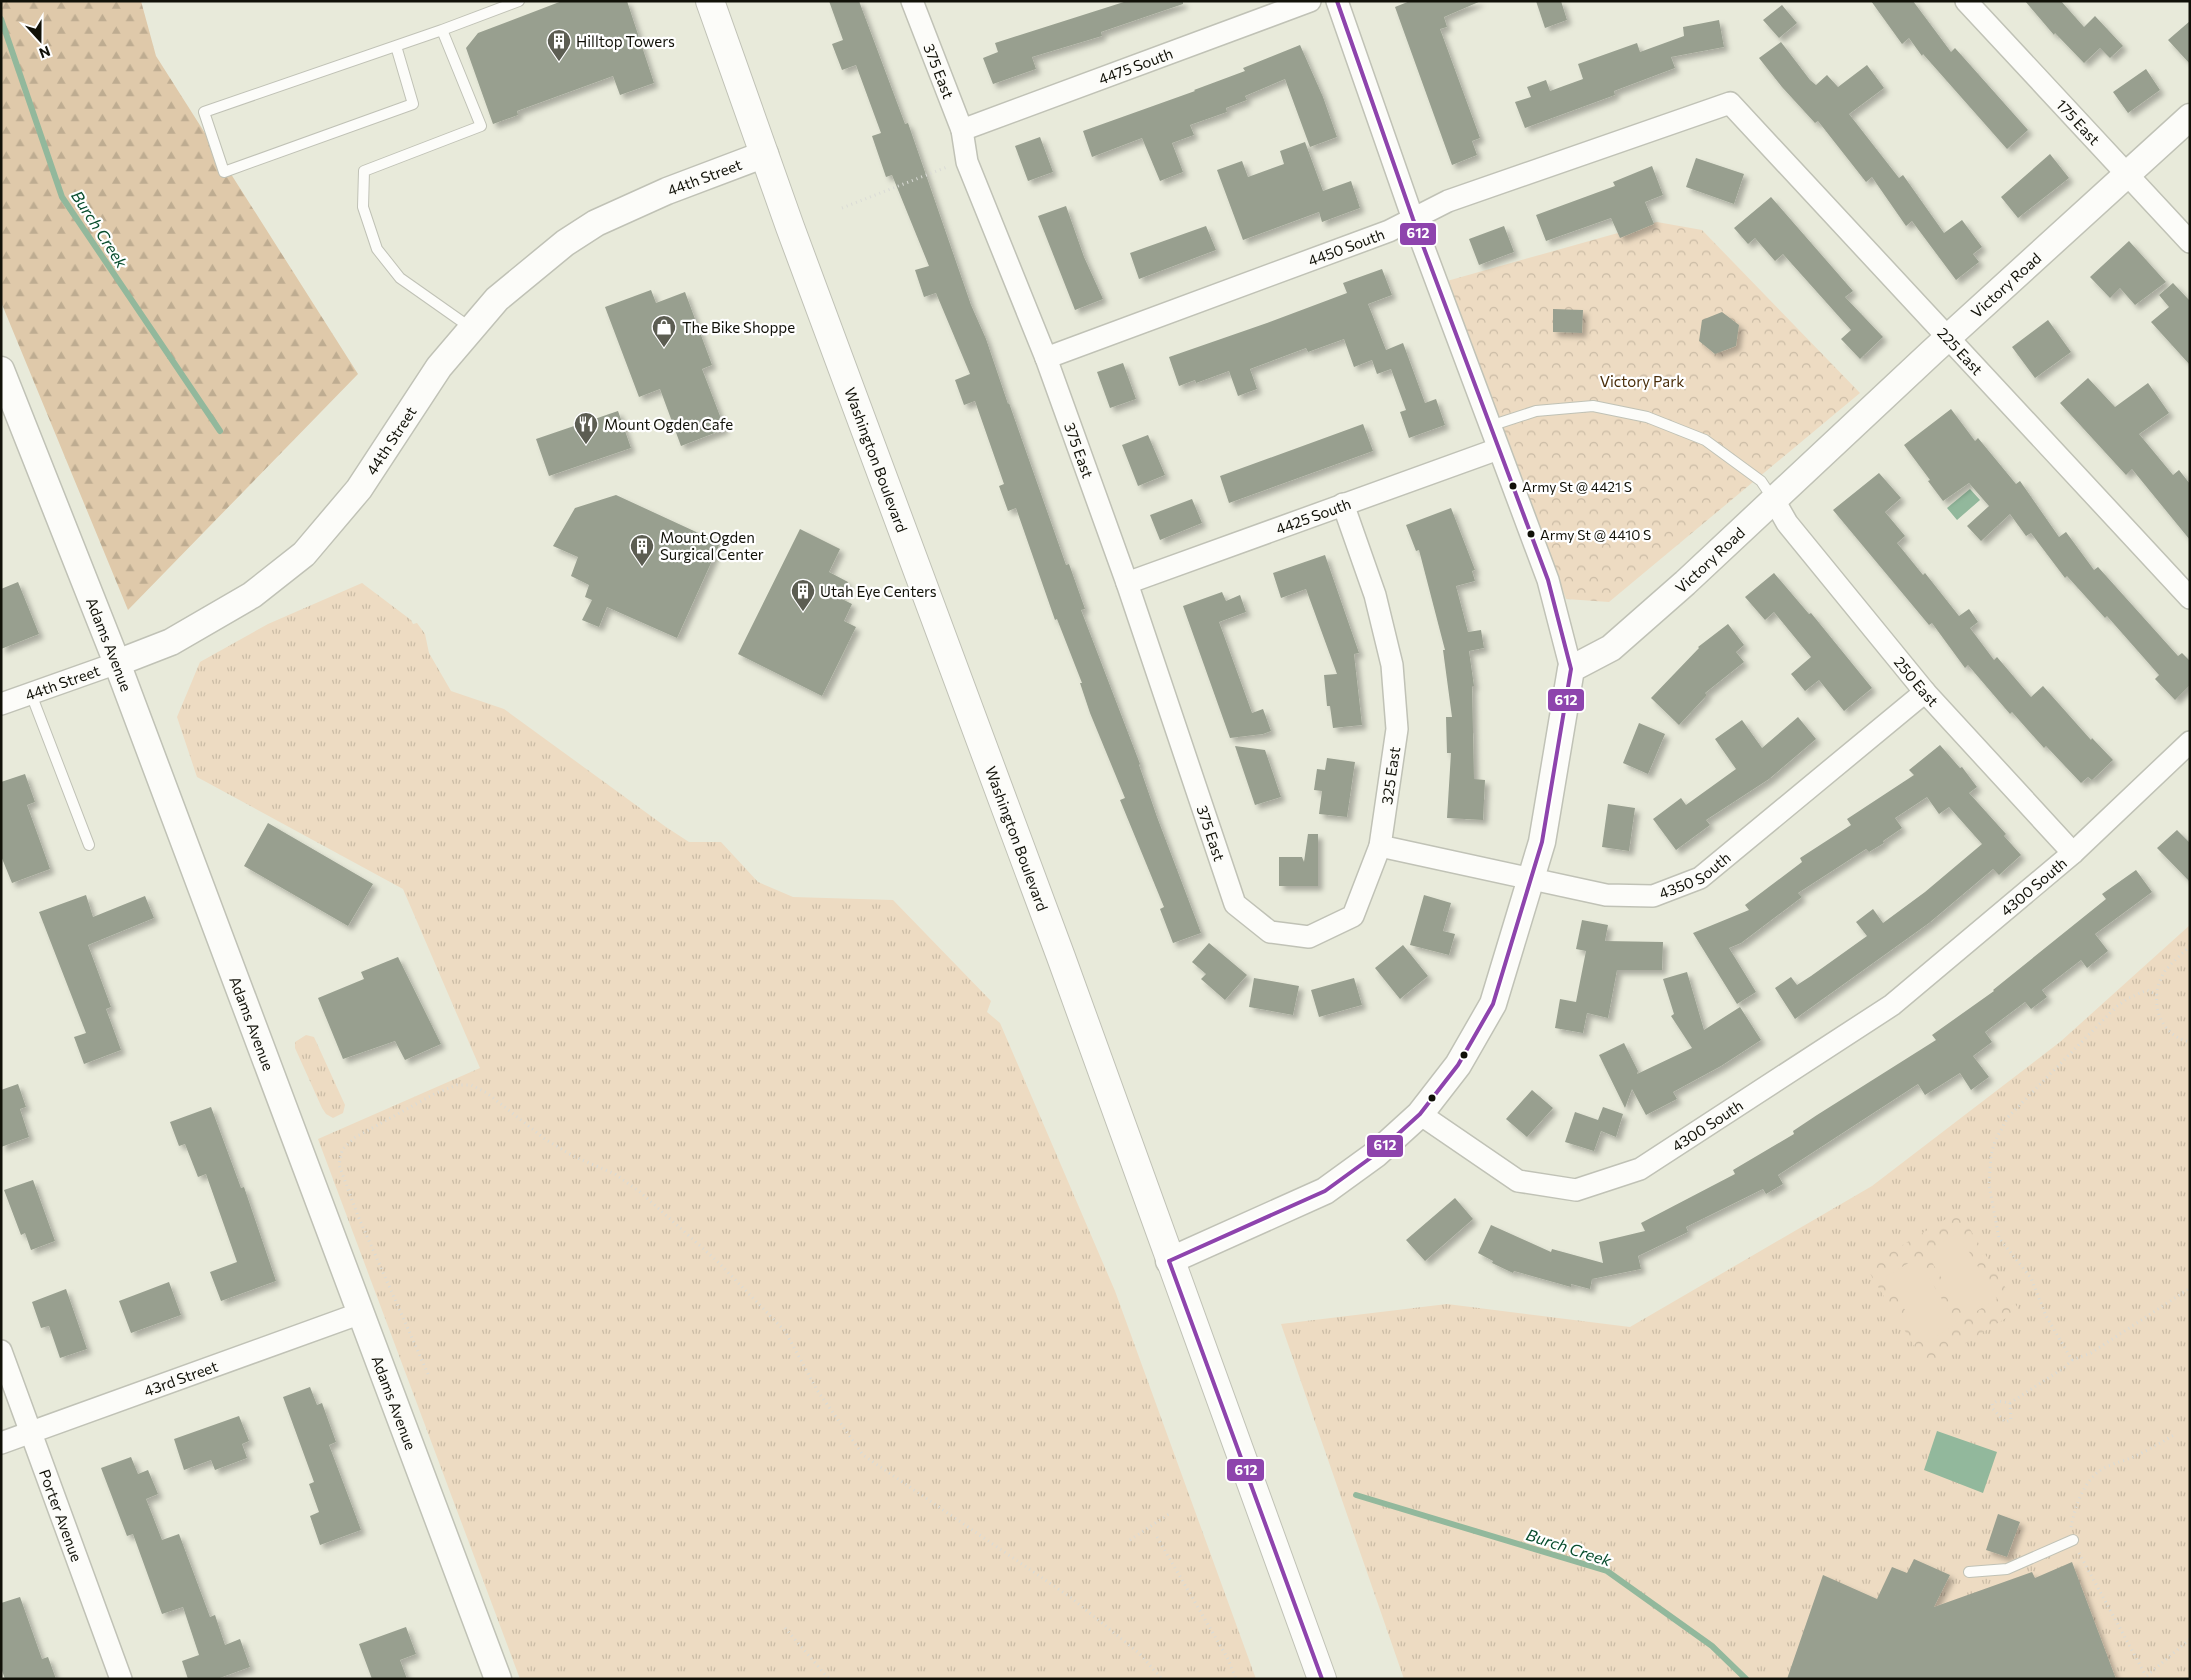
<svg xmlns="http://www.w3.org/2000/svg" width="2191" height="1680" font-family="Commissioner,sans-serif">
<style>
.grass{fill:url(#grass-tufts)}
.forest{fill:url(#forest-firs)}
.park{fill:url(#park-crowns)}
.pitch{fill:#eddbc2}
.water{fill:#92b89c}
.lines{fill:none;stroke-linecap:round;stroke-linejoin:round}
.stream{stroke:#92b89c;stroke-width:6}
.building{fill:#989f8f;filter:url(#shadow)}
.service-casing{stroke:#c0c2b6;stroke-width:12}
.minor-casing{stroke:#c0c2b6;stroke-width:24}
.tertiary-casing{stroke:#c0c2b6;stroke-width:29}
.primary-casing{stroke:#c0c2b6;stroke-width:30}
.path{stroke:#dadbd6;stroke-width:3;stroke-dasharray:1 4;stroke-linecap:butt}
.service{stroke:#fcfcf9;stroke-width:10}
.minor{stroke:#fcfcf9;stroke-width:21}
.tertiary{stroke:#fcfcf9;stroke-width:26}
.primary{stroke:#fcfcf9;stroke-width:28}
.bus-1-casing{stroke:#fff;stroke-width:8}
.bus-1{stroke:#8e44ad;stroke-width:4}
.bus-dot{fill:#111108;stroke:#fff;stroke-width:2}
.labels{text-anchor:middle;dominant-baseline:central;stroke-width:4.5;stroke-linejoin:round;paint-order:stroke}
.bus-label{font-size:14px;fill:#111108;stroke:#fff;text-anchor:start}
.poi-label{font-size:15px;fill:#111108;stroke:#fff;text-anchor:start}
.street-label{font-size:15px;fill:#111108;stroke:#fff}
.park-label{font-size:15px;fill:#482c08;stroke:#fff}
.water-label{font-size:16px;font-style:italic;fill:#084d2d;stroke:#fff}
.line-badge{stroke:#fff;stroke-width:2}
.badge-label{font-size:14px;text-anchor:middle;font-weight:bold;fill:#fff}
</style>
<defs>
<pattern id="grass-tufts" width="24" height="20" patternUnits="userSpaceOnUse" patternTransform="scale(1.25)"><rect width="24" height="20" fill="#eddbc2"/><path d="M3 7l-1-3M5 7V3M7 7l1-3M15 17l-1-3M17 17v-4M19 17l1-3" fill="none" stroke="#cabba5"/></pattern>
<pattern id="forest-firs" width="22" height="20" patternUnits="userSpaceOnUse" patternTransform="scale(1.25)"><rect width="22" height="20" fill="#dfc9aa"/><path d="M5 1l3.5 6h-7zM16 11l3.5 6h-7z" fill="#beac91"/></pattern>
<pattern id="park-crowns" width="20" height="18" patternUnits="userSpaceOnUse" patternTransform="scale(1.25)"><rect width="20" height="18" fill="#eddbc2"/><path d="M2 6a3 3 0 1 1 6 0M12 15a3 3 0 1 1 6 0" fill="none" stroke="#cabba5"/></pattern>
<filter id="shadow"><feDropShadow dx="4.5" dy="4.5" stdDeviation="2.5" flood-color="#0004"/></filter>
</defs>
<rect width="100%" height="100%" fill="#e8eada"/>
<path class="grass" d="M362,583L411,620L413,624L417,623L425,634L429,653L451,691L504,709L666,827L689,842H721L758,882L793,897L893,900L991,1001L987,1012L1000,1023L1115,1291L1256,1679H520L318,1139L480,1068L403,889L197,777L177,717L200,662L268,624Z
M2190,925V1679H1404L1281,1324L1447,1304L1630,1327L1872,1186L2060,1042Z
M306,1035L314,1037L345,1105L343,1113L333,1118L326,1114L322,1108L295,1048V1042Z"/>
<path class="forest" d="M1,1H141L156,56L358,374L128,610L1,302Z"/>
<path class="park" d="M1657,222L1702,230L1860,393L1609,602L1566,599L1447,281Z
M1959,1211L2019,1310L1927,1367L1866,1267Z"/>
<path class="pitch" d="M1958,1233L1997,1299L1965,1318L1926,1252Z
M1917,1258L1957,1324L1925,1343L1885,1277Z"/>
<path class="water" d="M1970,489L1980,500L1957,520L1947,508Z
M1937,1431L1997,1452L1983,1493L1924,1470Z"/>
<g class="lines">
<path class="stream" d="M1,19L62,197L220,431
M1356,1495L1607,1571L1712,1646L1746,1679"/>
</g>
<path class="building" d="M562,1H627L654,83L620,95L613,76L517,111L518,115L493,124L466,48L478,33Z
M829,1H859L905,124L908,123L971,305L986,339L1008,404L1009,403L1066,565L1069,564L1085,609L1081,610L1140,764L1139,765L1157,817L1201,933L1173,943L1160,909L1164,907L1120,800L1125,798L1090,713L1080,683H1082L1057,619L1055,620L1016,508L1008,511L999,486L1004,484L975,401L964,405L955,380L970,374L936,293L924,297L915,270L929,266L892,175L886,177L872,136L881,133L856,65L842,70L832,44L843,40Z
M1127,1H1183V4L1101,32L1102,36L1032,57L1036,69L993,84L983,58L998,52L995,43Z
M1410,1H1481L1444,17L1447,27L1440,29L1480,138L1472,141L1477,155L1452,165L1395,7Z
M1536,1H1561L1567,20L1545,28Z
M1871,1H1913L1951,52L1955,48L2028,130L2007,149L1923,54L1922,56L1909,38L1902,44Z
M2025,1H2061L2084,27L2095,16L2123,46L2110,58L2100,48L2084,63L2055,33L2054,35Z
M1782,5L1797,23L1779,38L1763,20Z
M1719,20L1724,47L1671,57L1675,68L1614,91L1615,95L1525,128L1515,102L1531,97L1527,87L1546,80L1550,91L1583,79L1578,64L1637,43L1640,52L1684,36L1683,27Z
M2190,21V64L2168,40Z
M1781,42L1810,80L1816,85L1827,75L1838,87L1867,65L1884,88L1849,114L1899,178L1903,175L1944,233L1962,220L1982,247L1973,254L1979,262L1956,280L1912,221L1906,226L1872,177L1866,182L1818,121L1815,123L1782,87L1759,58Z
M1300,45L1323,97L1337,137L1310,147L1285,79L1245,96L1247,100L1226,108L1227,112L1190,125L1194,135L1172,143L1183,172L1160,181L1142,138L1092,157L1083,131L1195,91L1194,90L1245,71L1243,68Z
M2146,69L2160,90L2128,113L2113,92Z
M1040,137L1053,172L1028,181L1015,146Z
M1305,142L1323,191L1351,181L1360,208L1322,222L1319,212L1243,240L1217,170L1242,161L1248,177L1284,164L1280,151Z
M2050,154L2069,178L2018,218L2001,197Z
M1696,158L1744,174L1734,204L1686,187Z
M1652,166L1663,195L1645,202L1654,224L1620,238L1611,218L1546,241L1536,215L1615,186L1613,182Z
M1771,197L1853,291L1845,297L1883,337L1860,359L1841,339L1851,330L1783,254L1775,261L1755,238L1748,244L1734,228Z
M1066,206L1084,257L1103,299L1075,310L1038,216Z
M1206,226L1216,250L1139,279L1130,253Z
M1504,226L1514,252L1479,265L1469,239Z
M2129,241L2166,282L2135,305L2120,288L2110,298L2090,277Z
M1382,269L1392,295L1368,304L1386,350L1403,343L1425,403L1436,399L1445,425L1409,438L1400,412L1406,410L1391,369L1377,374L1372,360L1354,367L1344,339L1308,352L1306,348L1250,369L1257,389L1238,396L1229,371L1196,383L1195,380L1179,386L1169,357L1267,323L1347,293L1343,283Z
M2173,283L2190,301V365L2151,322L2169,307L2159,295Z
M651,290L656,303L685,292L712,365L702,369L725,429L681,446L660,389L639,397L605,307Z
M1553,309L1583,310L1582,333L1553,332Z
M1722,312L1739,325L1736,346L1715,354L1699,341L1702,320Z
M2048,320L2071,352L2035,378L2012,347Z
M1123,363L1136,399L1110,408L1097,372Z
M2088,378L2115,407L2148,383L2169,413L2139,434L2173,475L2179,470L2190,484V540L2132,469L2126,475L2060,403Z
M1951,409L1975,441L1978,438L2016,484L2020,481L2059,537L2066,532L2094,570L2098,567L2178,656L2182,653L2190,661V685L2175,700L2155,679L2159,675L2107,616L2105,618L2067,576L2065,578L2031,533L2026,536L2010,514L1981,541L1967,526L1989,506L1969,483L1943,501L1928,481L1930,480L1904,445Z
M618,411L631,448L549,476L536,439Z
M1363,424L1373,451L1229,503L1220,476Z
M1148,435L1165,475L1138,486L1122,445Z
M1879,473L1901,498L1885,512L1905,536L1897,543L1923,575L1925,573L1959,616L1969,609L1978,622L1970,628L1994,660L1997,657L2031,697L2043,686L2091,740L2092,738L2113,760L2092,780L2088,777L2081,783L2046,746L2044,748L2012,712L2010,714L1968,665L1965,668L1932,623L1929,625L1833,510Z
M616,495L720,543L677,638L607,607L599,627L582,620L592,600L585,597L589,585L571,576L578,557L553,546L575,508Z
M1192,499L1202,523L1160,540L1150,515Z
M1451,508L1475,570L1472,571L1475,581L1456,586L1468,632L1481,630L1484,648L1469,651L1474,686H1472L1474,779L1485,780L1483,820L1447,818L1451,753H1447L1446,717H1452L1443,650H1445L1419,550L1416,551L1406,525Z
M800,529L840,549L829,572L848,582L840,598L852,604L844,621L856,627L822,696L738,654Z
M1325,555L1359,653L1354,654L1362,725L1333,728L1330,706H1327L1324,675L1337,674L1306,589L1281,598L1273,573Z
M1774,573L1809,614L1811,613L1872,688L1844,711L1819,680L1805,691L1791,674L1811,657L1774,612L1765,620L1745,597Z
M18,582L39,634L1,649V589Z
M1222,592L1226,601L1240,595L1246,612L1219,622L1252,713L1263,709L1271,731L1263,734L1230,738L1183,606Z
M1728,624L1744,645L1736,652L1744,662L1705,693L1707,695L1679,725L1651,698L1699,648L1698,647Z
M1798,717L1816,739L1769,779L1706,820L1710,825L1676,850L1653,819L1681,798L1686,805L1736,769L1715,739L1742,720L1762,748Z
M1639,723L1665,734L1648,774L1623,763Z
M1940,745L1960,768L1962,767L1977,787L1969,793L2006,834L2004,836L2021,855L1999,875L1993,869L1929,923L1795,1019L1775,988L1791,977L1797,985L1811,976L1867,936L1856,922L1873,909L1883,923L1925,892L1982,844L1949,807L1939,814L1927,797L1895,818L1902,828L1883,841L1884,843L1869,852L1866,849L1798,893L1802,897L1741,943L1729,948L1756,992L1737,1004L1693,933L1749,910L1745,905L1802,862L1800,858L1851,825L1847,819L1914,775L1909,770Z
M1235,746L1265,750L1281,797L1255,805Z
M1327,758L1355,762L1347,817L1319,814L1322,791L1314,790L1317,769L1325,770Z
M25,774L35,802L27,805L50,869L12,883L1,856V782Z
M1608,804L1635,808L1629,851L1602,847Z
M268,823L373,884L348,926L244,866Z
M2177,830L2190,843V882L2157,848Z
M1308,834H1318V886H1279V857H1302L1304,862Z
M2136,870L2152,892L2095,934L2108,951L2087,968L2081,960L2042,990L2047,997L2031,1009L2025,1002L1985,1032L1992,1042L1973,1056L1989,1077L1971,1090L1960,1073L1925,1095L1918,1084L1778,1175L1783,1184L1766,1194L1763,1189L1686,1227L1688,1232L1638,1256L1641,1269L1592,1279L1590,1289L1571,1284V1287L1514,1271L1513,1273L1492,1263L1493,1261L1478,1253L1491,1225L1551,1252L1552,1249L1603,1263L1599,1242L1645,1231L1641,1223L1735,1174L1733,1170L1794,1134L1793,1131L1817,1115L1936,1040L1932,1035L1994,991L1993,990L2106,899L2102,894Z
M86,895L93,917L145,896L154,918L88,945L111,1007L106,1009L121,1050L84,1064L74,1037L86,1033L39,912Z
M1424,895L1451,903L1443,931L1455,934L1449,955L1410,945Z
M1582,920L1608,925L1605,941L1663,942L1662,970H1617L1608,1018L1587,1013L1583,1033L1555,1028L1560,999L1576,1002L1586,951L1576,949Z
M1209,943L1247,975L1225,1000L1201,979L1206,974L1192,962Z
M1403,945L1428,976L1400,999L1375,968Z
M398,957L441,1044L405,1060L395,1041L343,1059L318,998L364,979L361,972Z
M1687,972L1704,1030L1740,1007L1761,1040L1721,1066L1673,1092L1677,1099L1646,1115L1632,1089L1625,1108L1599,1055L1624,1043L1638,1071L1637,1074L1692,1048L1671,1016L1674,1014L1663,979Z
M1254,978L1299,986L1293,1015L1249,1007Z
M1354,978L1362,1005L1319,1017L1311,990Z
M18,1084L26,1107L20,1109L29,1137L1,1147V1090Z
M1532,1090L1553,1108L1527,1137L1506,1119Z
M211,1107L241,1188L244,1187L276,1281L221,1301L210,1272L237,1262L206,1174L198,1177L185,1144L179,1146L170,1122Z
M1603,1107L1623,1114L1616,1137L1601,1131L1594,1151L1565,1142L1575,1112L1598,1120Z
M33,1180L55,1241L31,1250L25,1233L21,1235L4,1190Z
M1455,1198L1473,1219L1425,1261L1406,1240Z
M169,1282L181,1315L131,1333L119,1301Z
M66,1289L87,1349L60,1358L49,1326L41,1328L32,1302Z
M310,1387L317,1405L322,1403L336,1442L329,1445L361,1530L320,1545L310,1516L319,1512L309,1484L314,1482L283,1397Z
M239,1416L249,1441L242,1444L247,1458L215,1470L211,1460L184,1470L174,1439Z
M131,1457L138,1474L148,1470L158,1494L146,1499L162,1540L179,1534L210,1617L215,1615L225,1645L240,1639L250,1667L217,1679H188L182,1661L199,1655L183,1607L162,1614L133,1534L127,1536L101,1468Z
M1998,1514L2020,1522L2007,1557L1986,1550Z
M1914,1559L1950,1575L1934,1607L2032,1572L2035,1578L2072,1562L2116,1679H1787L1823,1575L1877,1599L1892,1567L1907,1573Z
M20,1597L42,1659L48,1657L56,1679H5L1,1668V1603Z
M406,1627L416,1654L400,1660L407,1679H372L359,1644Z"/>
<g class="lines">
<g class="service-casing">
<path id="service" d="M396,46L413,104L224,172L204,112L442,30
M471,328L400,278L377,249L363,207L364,171L481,126L442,30L519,1
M1490,426L1536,411L1593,406L1647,417L1705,440L1761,481L1773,499
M31,694L89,845
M1969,1572L2007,1569L2073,1540"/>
</g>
<g class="minor-casing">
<g id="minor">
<path id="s1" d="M912,1L962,130L967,162L1046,358L1127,583L1235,904L1270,932L1309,937L1353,916L1380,846L1397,729L1392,665L1375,595L1343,504"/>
<path d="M1337,1L1413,219L1548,580L1571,669"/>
<path id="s2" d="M1966,1L2190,242"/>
<path id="s3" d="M962,130L1310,1"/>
<path id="s4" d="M1046,358L1389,231L1448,201L1730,103L2190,598"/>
<path id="s5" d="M1774,500L1787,523L1925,692L2073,853"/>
<path id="s6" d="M1127,583L1498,449"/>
<path id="s7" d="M1,704L117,663"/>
<path id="s8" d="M1380,846L1606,895L1653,896L1700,878L1925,692"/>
<path id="s9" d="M1420,1114L1518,1181L1576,1190L1640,1169L1892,1005L2073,853L2190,742"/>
<path id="s10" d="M1,1351L121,1679"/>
<path id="s11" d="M1,1443L361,1313"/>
</g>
</g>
<g class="tertiary-casing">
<g id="tertiary">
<path id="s12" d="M1,370L117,663L498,1679"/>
<path id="s13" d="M117,663L171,642L252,595L304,554L359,489L439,367L497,299L565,243L596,223L667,191L765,154"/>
<path id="s14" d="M1169,1261L1325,1191L1376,1154L1420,1114L1458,1065L1493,1004L1542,842L1571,669L1611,648L1685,583L1932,352L2190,117"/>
</g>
</g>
<g class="primary-casing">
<g id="primary">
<path id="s15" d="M710,1L790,227L1061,957L1322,1679"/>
</g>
</g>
<path class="path" d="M842,208L947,167
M2190,946C2182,954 2172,962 2165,971C2148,997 2157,1035 2190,1042
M2072,1360L2091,1353L2190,1288
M428,1374L358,1216L339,1165L342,1150L354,1138L436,1093L457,1085H471L487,1093L545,1139L573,1156L615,1174L640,1192L717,1261L785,1331L817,1390L863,1455L1070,1597L1140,1654L1162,1679
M2010,1403L2011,1420L2005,1422L1993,1409L1992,1404L1997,1401L2010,1403L2065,1367L2072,1360L2046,1316L2031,1278L1999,1238L1989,1185L1991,1155L1995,1141L2008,1117L2116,1007L2127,999L2147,990L2157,995
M2071,1527C2075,1506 2084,1479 2104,1468C2114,1463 2124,1461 2133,1457C2147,1451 2160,1443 2174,1435
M1157,1537L1228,1659L1236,1679
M1130,1540L1169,1514
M2079,1553L2146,1676
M785,1628L829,1679
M2143,1679L2190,1639"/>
<use href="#service" class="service"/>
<use href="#minor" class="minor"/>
<use href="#tertiary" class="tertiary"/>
<use href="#primary" class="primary"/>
<g class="bus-1-casing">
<path id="bus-1" d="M1169,1261L1325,1191L1376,1154L1420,1114L1458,1065L1493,1004L1542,842L1571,669L1548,580L1413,219L1337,1
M1169,1261L1322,1679"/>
</g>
<use href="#bus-1" class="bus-1"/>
</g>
<defs>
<g id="building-pin" transform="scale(1.25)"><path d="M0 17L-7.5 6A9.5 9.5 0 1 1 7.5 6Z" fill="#5c5d52" stroke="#fff"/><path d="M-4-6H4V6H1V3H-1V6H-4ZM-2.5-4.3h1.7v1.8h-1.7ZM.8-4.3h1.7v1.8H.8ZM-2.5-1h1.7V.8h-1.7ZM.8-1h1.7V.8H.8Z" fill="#fff"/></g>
<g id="shop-pin" transform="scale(1.25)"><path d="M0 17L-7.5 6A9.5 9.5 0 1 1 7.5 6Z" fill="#5c5d52" stroke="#fff"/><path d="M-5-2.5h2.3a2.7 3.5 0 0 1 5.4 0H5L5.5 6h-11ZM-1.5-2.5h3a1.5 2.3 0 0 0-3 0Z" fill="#fff"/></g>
<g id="restaurant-pin" transform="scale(1.25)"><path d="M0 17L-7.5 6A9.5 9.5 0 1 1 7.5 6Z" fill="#5c5d52" stroke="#fff"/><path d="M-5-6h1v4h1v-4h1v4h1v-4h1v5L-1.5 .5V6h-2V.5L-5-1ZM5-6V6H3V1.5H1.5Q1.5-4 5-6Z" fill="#fff"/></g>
</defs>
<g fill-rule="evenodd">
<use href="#building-pin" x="559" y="41"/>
<use href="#shop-pin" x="664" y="327"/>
<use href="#restaurant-pin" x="586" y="424"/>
<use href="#building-pin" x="642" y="546"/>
<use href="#building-pin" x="803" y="591"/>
</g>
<g class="bus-dot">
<circle cx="1513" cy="486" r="4.5"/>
<circle cx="1531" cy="534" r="4.5"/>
<circle cx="1464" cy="1055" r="4.5"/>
<circle cx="1432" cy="1098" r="4.5"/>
</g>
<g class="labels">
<g class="bus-label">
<text x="1522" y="486">Army St @ 4421 S</text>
<text x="1540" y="534">Army St @ 4410 S</text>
</g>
<g class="poi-label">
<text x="576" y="41">Hilltop Towers</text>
<text x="682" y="327">The Bike Shoppe</text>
<text x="604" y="424">Mount Ogden Cafe</text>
<text x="660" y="537">Mount Ogden<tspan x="660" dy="17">Surgical Center</tspan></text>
<text x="820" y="591">Utah Eye Centers</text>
</g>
<g class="street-label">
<text stroke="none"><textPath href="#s3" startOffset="185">4475 South</textPath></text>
<text stroke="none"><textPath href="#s1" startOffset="75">375 East</textPath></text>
<text stroke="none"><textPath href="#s2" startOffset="165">175 East</textPath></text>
<text stroke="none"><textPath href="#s13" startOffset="781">44th Street</textPath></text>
<text stroke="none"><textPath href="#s4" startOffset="320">4450 South</textPath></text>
<text stroke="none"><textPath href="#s14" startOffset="1352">Victory Road</textPath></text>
<text stroke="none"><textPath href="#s4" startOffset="1069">225 East</textPath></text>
<text stroke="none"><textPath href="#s13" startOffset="361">44th Street</textPath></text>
<text stroke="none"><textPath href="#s1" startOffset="480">375 East</textPath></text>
<text stroke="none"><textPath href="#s15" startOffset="488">Washington Boulevard</textPath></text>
<text stroke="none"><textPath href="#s6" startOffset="198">4425 South</textPath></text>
<text stroke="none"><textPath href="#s14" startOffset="948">Victory Road</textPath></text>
<text stroke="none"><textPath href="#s12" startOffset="295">Adams Avenue</textPath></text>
<text stroke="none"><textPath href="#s5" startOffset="231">250 East</textPath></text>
<text stroke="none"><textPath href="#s7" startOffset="65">44th Street</textPath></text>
<text stroke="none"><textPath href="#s1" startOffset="1239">325 East</textPath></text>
<text stroke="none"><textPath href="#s1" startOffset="885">375 East</textPath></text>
<text stroke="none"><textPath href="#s15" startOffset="892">Washington Boulevard</textPath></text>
<text stroke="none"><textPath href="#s8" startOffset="325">4350 South</textPath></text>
<text stroke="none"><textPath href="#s9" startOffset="730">4300 South</textPath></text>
<text stroke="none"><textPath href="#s12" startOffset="700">Adams Avenue</textPath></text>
<text stroke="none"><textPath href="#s9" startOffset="325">4300 South</textPath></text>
<text stroke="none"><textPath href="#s11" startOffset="191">43rd Street</textPath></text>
<text stroke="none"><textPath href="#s12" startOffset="1105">Adams Avenue</textPath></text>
<text stroke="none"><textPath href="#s10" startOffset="175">Porter Avenue</textPath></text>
</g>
<g class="park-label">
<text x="1642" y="381">Victory Park</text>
</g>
<g class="water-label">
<text transform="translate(100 229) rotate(57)">Burch Creek</text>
<text transform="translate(1569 1547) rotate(18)">Burch Creek</text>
</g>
</g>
<g class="line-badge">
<rect x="1399" y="222" width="38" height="24" rx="5" fill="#8e44ad"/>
<rect x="1547" y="688" width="38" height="24" rx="5" fill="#8e44ad"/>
<rect x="1366" y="1134" width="38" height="24" rx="5" fill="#8e44ad"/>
<rect x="1226" y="1458" width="39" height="24" rx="5" fill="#8e44ad"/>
</g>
<g class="badge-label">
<text x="1418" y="238">612</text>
<text x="1566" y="705">612</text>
<text x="1385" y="1150">612</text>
<text x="1246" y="1475">612</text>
</g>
<rect width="2191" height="1680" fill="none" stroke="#111108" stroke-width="5"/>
<g transform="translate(40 40) rotate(159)" stroke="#ffffff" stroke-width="4" paint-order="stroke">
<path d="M0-4L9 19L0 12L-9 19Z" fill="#111108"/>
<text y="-8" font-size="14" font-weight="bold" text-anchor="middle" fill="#111108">N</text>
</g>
</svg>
